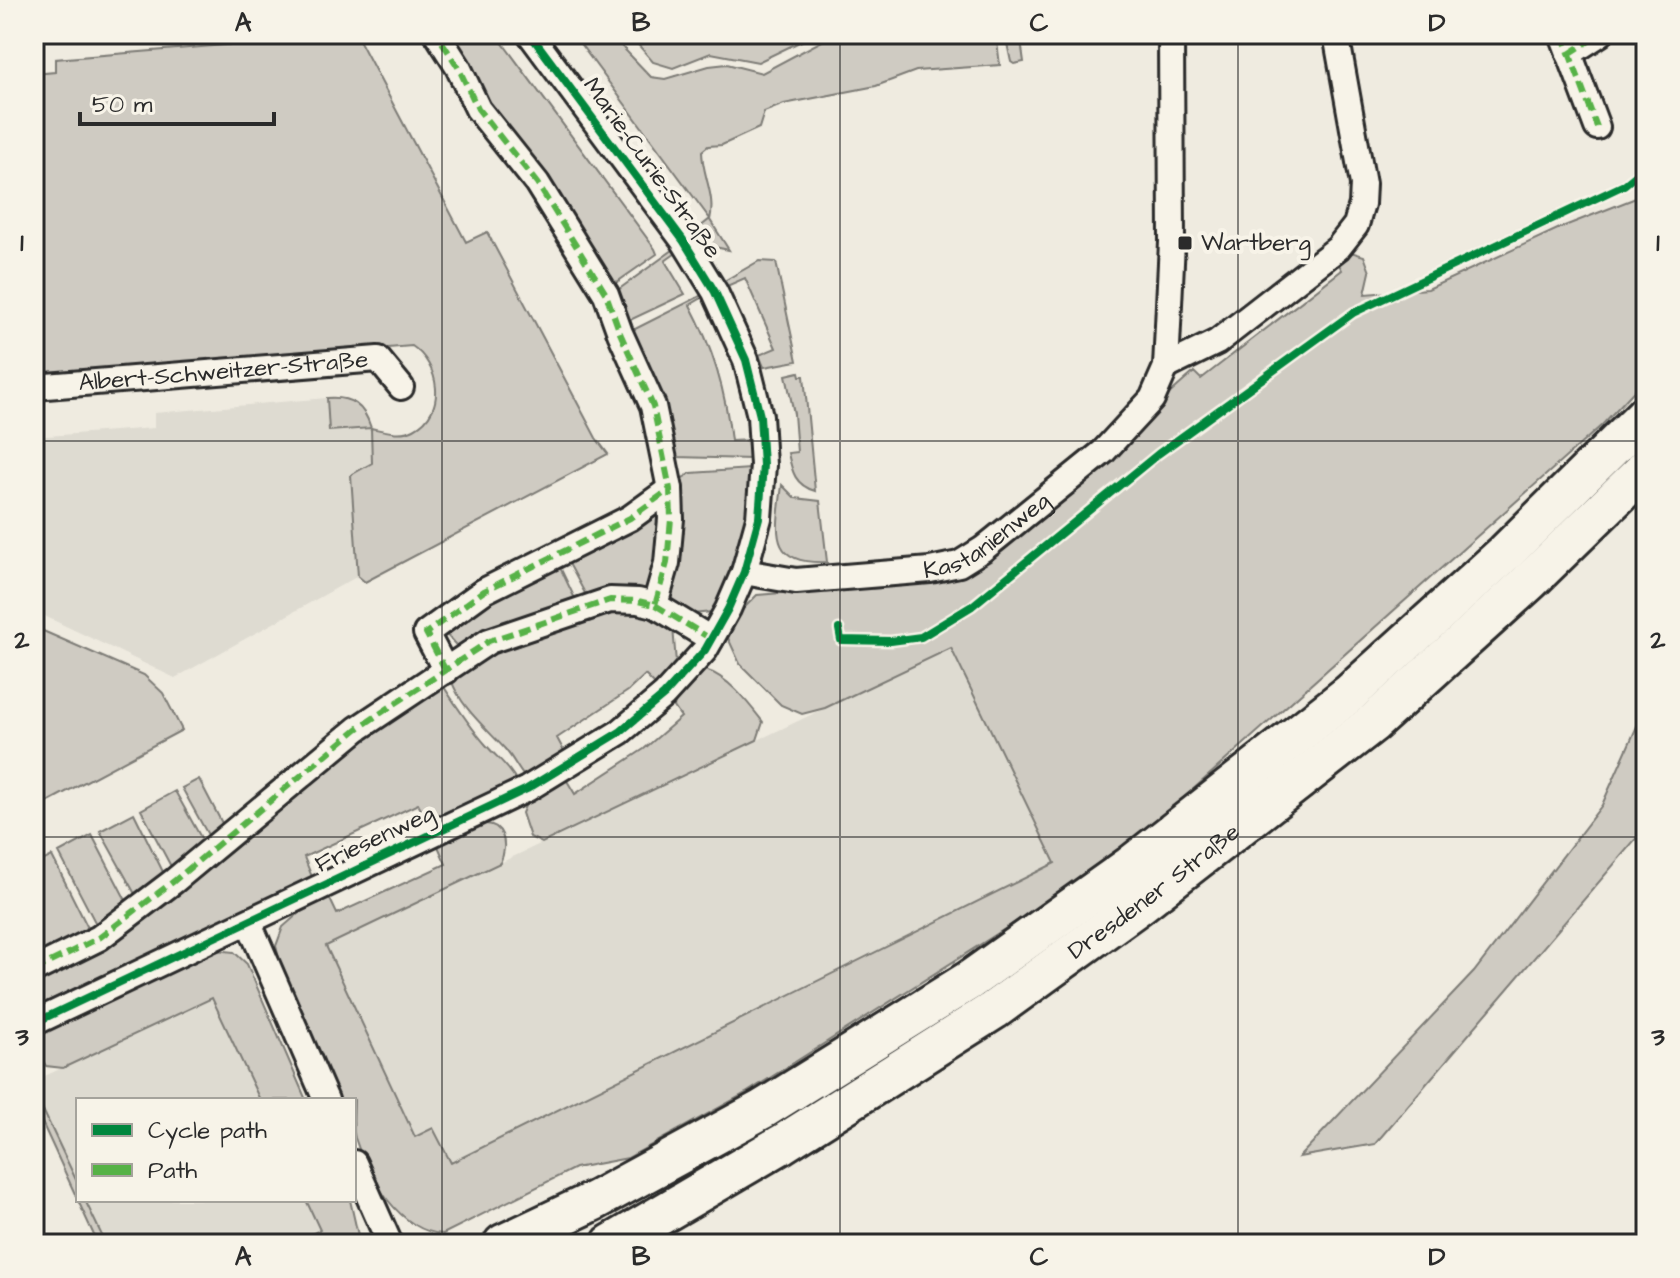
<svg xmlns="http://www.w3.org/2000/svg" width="1680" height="1278" font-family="'Architects Daughter',sans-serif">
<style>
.built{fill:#dedbd1}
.green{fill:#cfcbc2;stroke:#7d7b76;stroke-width:2}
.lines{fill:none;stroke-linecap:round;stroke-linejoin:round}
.minor-casing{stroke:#2b2b2b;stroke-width:30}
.primary-casing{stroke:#2b2b2b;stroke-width:44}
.minor{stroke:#f7f3e8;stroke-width:24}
.primary{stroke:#f7f3e8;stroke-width:38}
.quiet{stroke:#56b246;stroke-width:6;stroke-dasharray:12 6;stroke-linecap:butt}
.cycleway-casing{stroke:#f7f3e8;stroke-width:13}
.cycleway{stroke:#00873e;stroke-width:8}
.grid{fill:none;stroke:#2b2b2b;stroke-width:2;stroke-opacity:0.55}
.poi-dot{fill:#2b2b2b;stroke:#f7f3e8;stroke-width:3}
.labels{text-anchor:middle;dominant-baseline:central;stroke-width:8;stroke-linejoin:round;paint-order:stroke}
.street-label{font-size:24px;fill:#2b2b2b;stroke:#f7f3e8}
.poi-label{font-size:24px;fill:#2b2b2b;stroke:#f7f3e8;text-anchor:start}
.neatline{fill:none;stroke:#2b2b2b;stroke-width:3}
.grid-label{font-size:26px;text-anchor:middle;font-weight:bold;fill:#2b2b2b}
</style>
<rect width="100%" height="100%" fill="#efebe0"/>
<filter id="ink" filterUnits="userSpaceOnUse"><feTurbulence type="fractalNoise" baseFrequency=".0125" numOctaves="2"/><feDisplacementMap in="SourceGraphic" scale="16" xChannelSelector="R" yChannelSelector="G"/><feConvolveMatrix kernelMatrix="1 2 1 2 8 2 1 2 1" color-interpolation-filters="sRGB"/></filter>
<g filter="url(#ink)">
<path class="built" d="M327,398L329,431L371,428L372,463L351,476L358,576L175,678L34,611V437L154,428V413Z
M951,648L1056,863L451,1163L416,1137L326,946Z
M213,998L260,1100H78V1184L34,1091V1081Z
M85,1200H306L320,1230L291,1244H106Z"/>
<path class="green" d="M337,34H356L466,242L487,232L596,438L608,454L365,582L358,576L351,475L372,463L371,428L329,431L327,398C351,396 364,405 371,428C385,431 401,436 414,429C448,411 439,364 412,346L34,377V74L55,72V59L336,36Z
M443,34H496L655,249L657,254L607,289L484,108Z
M573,34H610L651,77L665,79L709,66L727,64L762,73L835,34H996L1000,65L916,71L876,86L784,104L764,112L759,128L722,145L708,146L702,151C702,175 716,195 710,220L729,250L705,245L695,231L710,219Z
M629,34H816L758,62L711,53L673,68L653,62Z
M1005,34H1020L1024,62L1014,64L1011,62Z
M1646,194V378L1602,425L1153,825L1068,889L746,1093L628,1158L575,1168L443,1234C400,1232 367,1176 355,1138C352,1127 354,1112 354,1100H338L284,979L276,946L283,927L299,913L329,897L337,914L446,864L437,844C450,838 465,828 478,825C504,819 509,845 500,863L326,946L415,1137L433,1128L451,1163L1055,863L951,648L825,708L802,714L781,705L740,664L728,638L739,613L757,595L943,580L970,567L1016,539L1052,510L1133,439L1158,404L1194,372L1201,379L1342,270L1338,263L1351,252L1364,256L1370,272L1365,294L1428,289L1562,227Z
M677,247L679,251L665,261L685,294L628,321L611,295Z
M759,261L776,262L797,361L764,367L759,355L776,348L745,278L727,286L724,281Z
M704,294L705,296L690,305C713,348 726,392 731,441L752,440L751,459L676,457L670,450L631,335L633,330Z
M799,372L800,376H804L815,491C795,485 792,472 788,453L797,452L794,414L786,375Z
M750,469L752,472C746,520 738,570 712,612L682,615L669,605C666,584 674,567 678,547C682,523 682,505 678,481L691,473Z
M782,485L795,498L820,501L827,562C766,565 777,530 782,485Z
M661,503L665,529L648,592L588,599L566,558Z
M558,563L577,603L463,653L445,633L465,614Z
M607,606L649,609L673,627L676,663L656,686L645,675L628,691L557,738L565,753L523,775C517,767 512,757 505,749C486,728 460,707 451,679L482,653L561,629Z
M34,627L144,675L163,693L182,730L34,809V676L42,654Z
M705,670C728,676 749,704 763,722L757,740L542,843L530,837L522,813L527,801L566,779L575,794L644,749L681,717L674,707C678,690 692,679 705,670Z
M438,684L444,687C457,707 470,727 486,745C497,758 508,765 516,780L427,821L418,804L304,857L312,877L34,1008V976Z
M1646,706V827L1375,1144L1299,1157L1474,972L1602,805Z
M199,779L223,825L213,844L182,788Z
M175,791L204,843L175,874L141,810Z
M134,813L168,882L140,903L100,831Z
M92,835L131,910L98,928L59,853Z
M52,856L93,938L38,963L34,956V865Z
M216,950L234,952L247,964L306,1100H260L212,998L63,1068L46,1066C40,1056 34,1048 34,1036L38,1032Z
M34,1091L78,1184V1200H85L106,1244H98L34,1105Z
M306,1200H350L360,1244H291L320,1230Z"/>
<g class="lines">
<g class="minor-casing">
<g id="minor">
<path d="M1562,34L1597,127"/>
<path d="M1569,54L1600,34"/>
<path d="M1166,367L1217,342L1338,248L1356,225L1362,204L1363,184L1336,34"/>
<path id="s1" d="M34,387L378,359L401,387"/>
<path id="s2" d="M744,572L796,581L930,570L959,564L983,549L1103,452L1152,399L1166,367L1172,242L1171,34"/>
<path d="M655,605L711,639"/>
<path d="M446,671L426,633L484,591L630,518L670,489"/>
<path d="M249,923L326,1100"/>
<path d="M34,970L99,938L174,881L357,729L489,641L610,600L638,601L655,605L667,563L671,519L670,489L653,406L620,333L606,294L537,183L478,109L458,67L437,34"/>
<path d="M34,1023L527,789L620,732L664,695L705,650L728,609L744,572L759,518L763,465L760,416L746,360L715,292L683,240L530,34"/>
<path d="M354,1163L390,1244"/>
</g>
</g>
<g class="primary-casing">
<g id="primary">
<path d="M503,1244L596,1200L763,1109L970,980L1130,866L1349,694L1505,553L1646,414"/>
<path id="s3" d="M611,1244L782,1144L994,1010L1139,905L1373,723L1530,581L1646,468"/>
</g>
</g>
<use href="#minor" class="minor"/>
<use href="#primary" class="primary"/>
<path class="quiet" d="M1562,34L1597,127
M1569,54L1600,34
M655,605L711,639
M446,671L426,633L484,591L630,518L670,489
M34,970L99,938L174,881L357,729L489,641L610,600L638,601L655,605L667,563L671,519L670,489L653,406L620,333L606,294L537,183L478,109L458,67L437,34"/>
<g class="cycleway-casing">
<path id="cycleway" d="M839,629L841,640L891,641L921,637L972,606L1158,454L1353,313L1624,185L1646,167
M34,1023L527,789L620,732L664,695L705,650L728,609L744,572L759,518L763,465L760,416L746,360L715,292L683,240L530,34"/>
</g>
<use href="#cycleway" class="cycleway"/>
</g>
</g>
<path class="grid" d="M442,34V1244M840,34V1244M1238,34V1244M34,441H1646M34,837H1646"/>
<rect class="poi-dot" x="1177" y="235" width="16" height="16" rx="4"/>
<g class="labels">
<g class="street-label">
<text transform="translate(652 168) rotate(54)">Marie-Curie-Straße</text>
<text stroke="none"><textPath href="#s1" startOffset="190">Albert-Schweitzer-Straße</textPath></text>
<text stroke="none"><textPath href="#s2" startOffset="254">Kastanienweg</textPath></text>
<text transform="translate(375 839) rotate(-25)">Friesenweg</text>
<text stroke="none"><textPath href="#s3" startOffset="648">Dresdener Straße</textPath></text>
</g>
<g class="poi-label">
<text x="1201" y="243">Wartberg</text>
</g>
</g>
<rect width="1680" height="1278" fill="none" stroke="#f7f3e8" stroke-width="88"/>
<rect x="76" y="1098" width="280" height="104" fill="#f7f3e8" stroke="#a5a39c" stroke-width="2"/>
<rect x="92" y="1124" width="40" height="12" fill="#00873e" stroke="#a5a39c" stroke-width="2"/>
<text x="148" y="1138" font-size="24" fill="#2b2b2b">Cycle path</text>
<rect x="92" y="1164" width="40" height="12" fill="#56b246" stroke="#a5a39c" stroke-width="2"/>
<text x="148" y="1178" font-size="24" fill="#2b2b2b">Path</text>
<path d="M80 112v12h194v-12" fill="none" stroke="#2b2b2b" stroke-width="4"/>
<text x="92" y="112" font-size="24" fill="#2b2b2b" stroke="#f7f3e8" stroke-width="6" paint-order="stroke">50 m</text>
<rect x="44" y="44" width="1592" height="1190" class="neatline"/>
<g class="grid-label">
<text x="243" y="31">A</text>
<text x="641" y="31">B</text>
<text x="1039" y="31">C</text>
<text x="1437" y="31">D</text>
<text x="22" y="251">1</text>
<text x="1658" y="251">1</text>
<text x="22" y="648">2</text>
<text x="1658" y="648">2</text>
<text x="22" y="1045">3</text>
<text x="1658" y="1045">3</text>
<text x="243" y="1265">A</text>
<text x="641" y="1265">B</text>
<text x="1039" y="1265">C</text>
<text x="1437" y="1265">D</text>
</g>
</svg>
